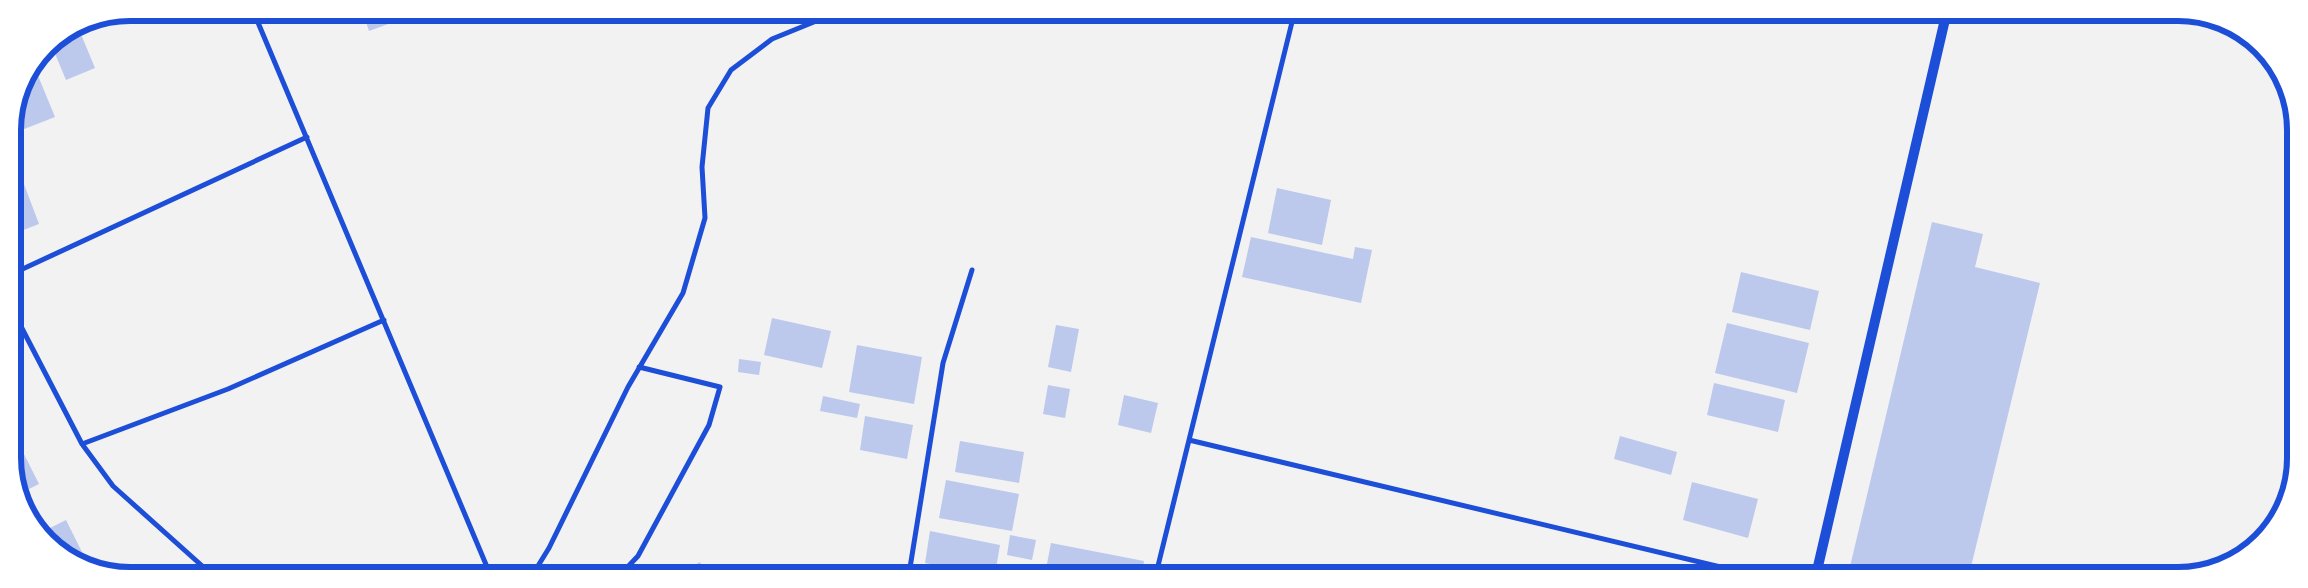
<svg xmlns="http://www.w3.org/2000/svg" width="2308" height="588" font-family="Signika,sans-serif">
<style>
.building{fill:#bdc9ec}
.lines{fill:none;stroke-linecap:round;stroke-linejoin:round}
.minor{stroke:#1d4ed8;stroke-width:5}
.secondary{stroke:#1d4ed8;stroke-width:10}
.rim{fill:none;stroke:#1d4ed8;stroke-width:6}
</style>
<rect width="100%" height="100%" fill="#f2f2f2"/>
<path class="building" d="M363,13H400L402,19L369,31Z
M78,27L95,68L66,80L51,44Z
M34,66L55,117L14,133L13,123L22,85Z
M13,155L39,224L13,234Z
M1277,188L1331,200L1322,245L1268,233Z
M1932,222L1983,234L1975,267L2040,283L1969,575H1848Z
M1251,237L1353,259L1355,247L1372,250L1361,303L1242,277Z
M1741,272L1819,291L1810,330L1732,312Z
M772,318L831,331L822,368L764,355Z
M1727,323L1809,343L1797,393L1715,373Z
M1056,325L1079,329L1071,372L1048,367Z
M857,345L922,357L914,404L849,392Z
M739,359L761,362L759,375L738,372Z
M1714,383L1785,400L1778,432L1707,415Z
M1048,385L1070,389L1065,418L1043,414Z
M1124,395L1158,403L1151,433L1118,425Z
M823,396L860,404L857,418L820,411Z
M865,416L913,425L907,459L860,450Z
M14,420L22,434L15,438Z
M1620,436L1677,452L1671,475L1614,459Z
M960,441L1024,452L1019,483L955,472Z
M20,446L39,484L21,493L15,481V449Z
M946,480L1019,494L1012,531L939,518Z
M1692,482L1758,499L1748,538L1683,520Z
M66,520L85,558L82,560L47,541L42,532Z
M930,531L1000,545L995,574H981L925,563Z
M1010,535L1036,540L1032,560L1007,555Z
M1051,543L1144,561L1142,574H1045Z
M700,562L706,574H679Z
M1006,568L1032,570V574H1006Z"/>
<g class="lines">
<path class="minor" d="M254,13L490,574
M14,273L307,137
M14,313L82,444L113,486L210,573
M1189,440L1754,575
M82,444L228,389L384,320
M533,574L549,548L628,387L683,293L705,218L702,167L708,108L731,70L772,39L836,13
M621,574L638,556L709,425L720,387L639,367
M909,574L943,363L972,270
M1156,574L1294,14"/>
<path class="secondary" d="M1816,575L1946,15"/>
</g>
<path d="M0 0H2308V588H0ZM130 21H2178A109 109 0 0 1 2287 130V458A109 109 0 0 1 2178 567H130A109 109 0 0 1 21 458V130A109 109 0 0 1 130 21Z" fill="#fff" fill-rule="evenodd"/>
<path class="rim" d="M130 21H2178A109 109 0 0 1 2287 130V458A109 109 0 0 1 2178 567H130A109 109 0 0 1 21 458V130A109 109 0 0 1 130 21Z"/>
</svg>
